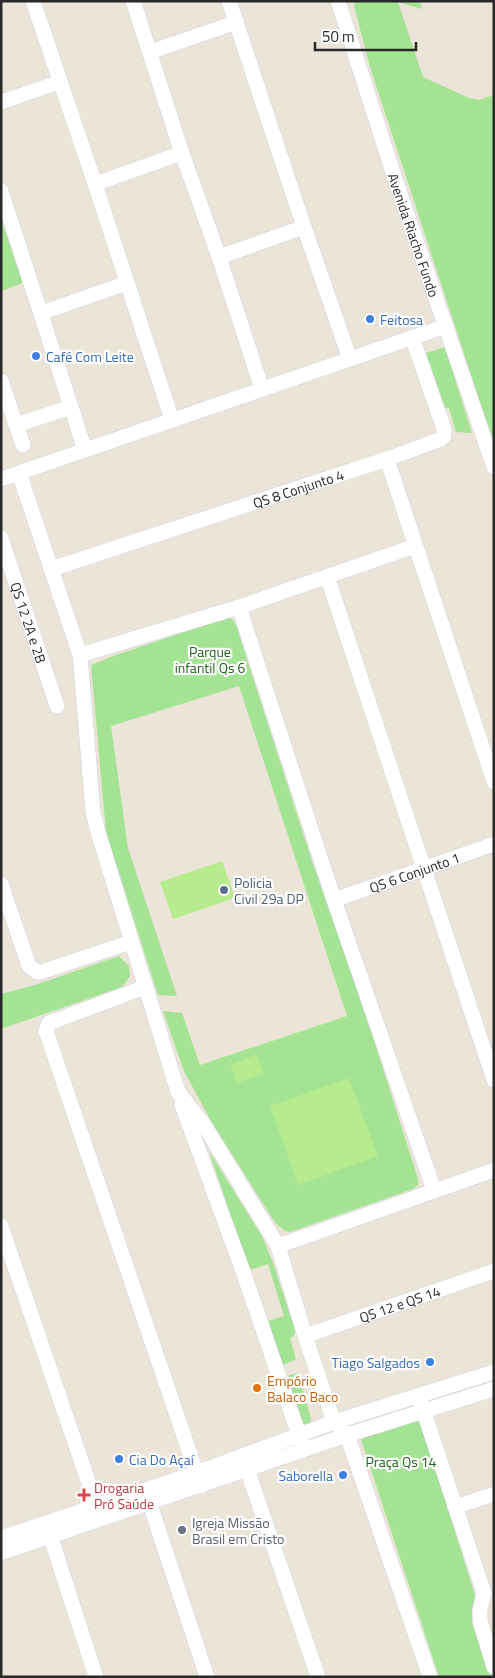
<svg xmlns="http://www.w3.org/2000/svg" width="495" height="1678" font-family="'Titillium Web',sans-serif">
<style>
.green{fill:#a3e393}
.pitch{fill:#b6eb8e}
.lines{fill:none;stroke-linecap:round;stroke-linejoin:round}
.minor-casing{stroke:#cecfe1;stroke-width:16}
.minor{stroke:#fff;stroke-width:15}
.shop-dot{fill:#3f7fe0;stroke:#fff;stroke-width:2}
.service-dot{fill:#5c6f8a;stroke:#fff;stroke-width:2}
.food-dot{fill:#e8710a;stroke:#fff;stroke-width:2}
.health-dot{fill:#e0444e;stroke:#fff;stroke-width:2}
.worship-dot{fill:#6b7280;stroke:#fff;stroke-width:2}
.labels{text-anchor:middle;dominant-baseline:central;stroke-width:4.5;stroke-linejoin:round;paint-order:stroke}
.street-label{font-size:14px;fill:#282828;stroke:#fff}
.shop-label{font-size:14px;fill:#366cbe;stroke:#fff;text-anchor:start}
.park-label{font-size:14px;fill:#1d6418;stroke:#fff}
.service-label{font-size:14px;fill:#4e5e75;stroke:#fff;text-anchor:start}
.food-label{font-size:14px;fill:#c56008;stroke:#fff;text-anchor:start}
.health-label{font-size:14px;fill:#be3a42;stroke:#fff;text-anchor:start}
.worship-label{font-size:14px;fill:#5b616d;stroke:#fff;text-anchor:start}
</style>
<rect width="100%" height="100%" fill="#ebe5d8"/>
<path class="green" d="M355,1H420L422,9L398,2L423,77L469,98L479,100L494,95V445L370,67L354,6Z
M1,219L23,283L1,291Z
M445,347L472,433L456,432L449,408H440L423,354Z
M229,617L234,621L237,628L311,858L366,1015L418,1179V1185L413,1189L290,1232L285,1231L276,1224L211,1121L184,1071L163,1011L182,1013L200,1065L347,1016L239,686L111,726L128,848L177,996L158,995L106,832L91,665L116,655Z
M119,956L129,966L130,976L122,987L1,1029V994L35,985Z
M209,1151L263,1238L273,1263L295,1330L294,1336L290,1338L296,1359L283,1365L287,1376L298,1373L311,1419L310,1423L306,1425L301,1423L265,1322L284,1316L268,1264L249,1270Z
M419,1417L475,1595L472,1615L492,1677H439L360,1436Z"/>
<path class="pitch" d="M222,861L235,898L173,919L160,882Z
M257,1055L264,1074L237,1083L231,1064Z
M349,1078L378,1156L298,1185L270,1106Z"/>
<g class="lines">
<g class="minor-casing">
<g id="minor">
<path d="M33,1L95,184L172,420"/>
<path d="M133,1L182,153L219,257L262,389"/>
<path d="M229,1L304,227L350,359"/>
<path id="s1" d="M338,1L396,182L494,467"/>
<path d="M150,52L237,22"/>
<path d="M1,102L60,82"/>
<path d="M95,184L182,153"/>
<path d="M1,191L85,450"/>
<path d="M219,257L304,227"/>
<path d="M41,313L127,283"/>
<path d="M1,381L23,445"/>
<path d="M16,425L71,407"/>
<path d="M387,459L494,782"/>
<path d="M19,473L80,655L93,812L98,832L178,1092L204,1125L278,1246L305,1336L334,1422L347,1435L430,1677"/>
<path d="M1,479L446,326"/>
<path id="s2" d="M1,538L57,706"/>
<path id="s3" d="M51,569L387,459L441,439L444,436V429L412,337"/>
<path d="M327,576L494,1080"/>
<path d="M239,607L334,900L434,1190"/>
<path d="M80,655L239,607L415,546"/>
<path d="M1,884L29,966L37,972H41L131,942"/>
<path id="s4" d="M334,900L494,844"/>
<path d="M145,987L49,1023L46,1031L201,1486"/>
<path d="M182,1105L245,1277L302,1444"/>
<path d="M1,1226L100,1516"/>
<path d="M278,1246L494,1170"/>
<path id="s5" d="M305,1336L494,1271"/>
<path d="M421,1403L484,1593L480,1610V1621L494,1667"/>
<path d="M244,1460L318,1677"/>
<path d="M147,1495L207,1677"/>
<path d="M455,1507L494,1494"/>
<path d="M48,1529L96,1677"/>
<path d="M1,1538L196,1473L334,1422L494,1372"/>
<path d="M1,1553L347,1435L494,1389"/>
</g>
</g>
<use href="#minor" class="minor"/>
</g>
<g class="shop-dot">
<circle cx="370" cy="319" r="5"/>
<circle cx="36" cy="356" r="5"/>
<circle cx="430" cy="1362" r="5"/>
<circle cx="119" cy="1459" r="5"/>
<circle cx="343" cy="1475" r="5"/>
</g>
<circle class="service-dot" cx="224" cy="890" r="5"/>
<circle class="food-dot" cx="257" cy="1388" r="5"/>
<path class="health-dot" d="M81.5 1487.5h5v5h5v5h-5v5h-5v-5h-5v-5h5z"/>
<circle class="worship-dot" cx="182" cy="1530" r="5"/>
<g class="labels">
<g class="street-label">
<text stroke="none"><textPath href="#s1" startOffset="246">Avenida Riacho Fundo</textPath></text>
<text stroke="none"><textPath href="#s3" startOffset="260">QS 8 Conjunto 4</textPath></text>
<text stroke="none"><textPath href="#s2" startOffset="89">QS 12 2A e 2B</textPath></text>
<text stroke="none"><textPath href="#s4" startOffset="85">QS 6 Conjunto 1</textPath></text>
<text stroke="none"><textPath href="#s5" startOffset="100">QS 12 e QS 14</textPath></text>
</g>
<g class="shop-label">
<text x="380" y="319">Feitosa</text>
<text x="46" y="356">Café Com Leite</text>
<text x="420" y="1362" text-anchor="end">Tiago Salgados</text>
<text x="129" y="1459">Cia Do Açaí</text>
<text x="333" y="1475" text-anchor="end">Saborella</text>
</g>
<g class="park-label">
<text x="210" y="651">Parque<tspan x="210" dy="16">infantil Qs 6</tspan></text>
<text x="401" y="1461">Praça Qs 14</text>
</g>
<g class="service-label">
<text x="234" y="882">Policia<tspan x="234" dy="16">Civil 29a DP</tspan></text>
</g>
<g class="food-label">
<text x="267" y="1380">Empório<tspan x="267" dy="16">Balaco Baco</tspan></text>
</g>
<g class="health-label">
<text x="94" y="1487">Drogaria<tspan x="94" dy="16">Pró Saúde</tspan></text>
</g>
<g class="worship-label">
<text x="192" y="1522">Igreja Missão<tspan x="192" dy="16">Brasil em Cristo</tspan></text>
</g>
</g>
<rect width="495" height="1678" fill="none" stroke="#282828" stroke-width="5"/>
<path d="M315 42v8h101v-8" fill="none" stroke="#282828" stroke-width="2.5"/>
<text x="322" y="42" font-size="15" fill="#282828" stroke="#ffffff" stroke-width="4" paint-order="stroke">50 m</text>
</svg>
